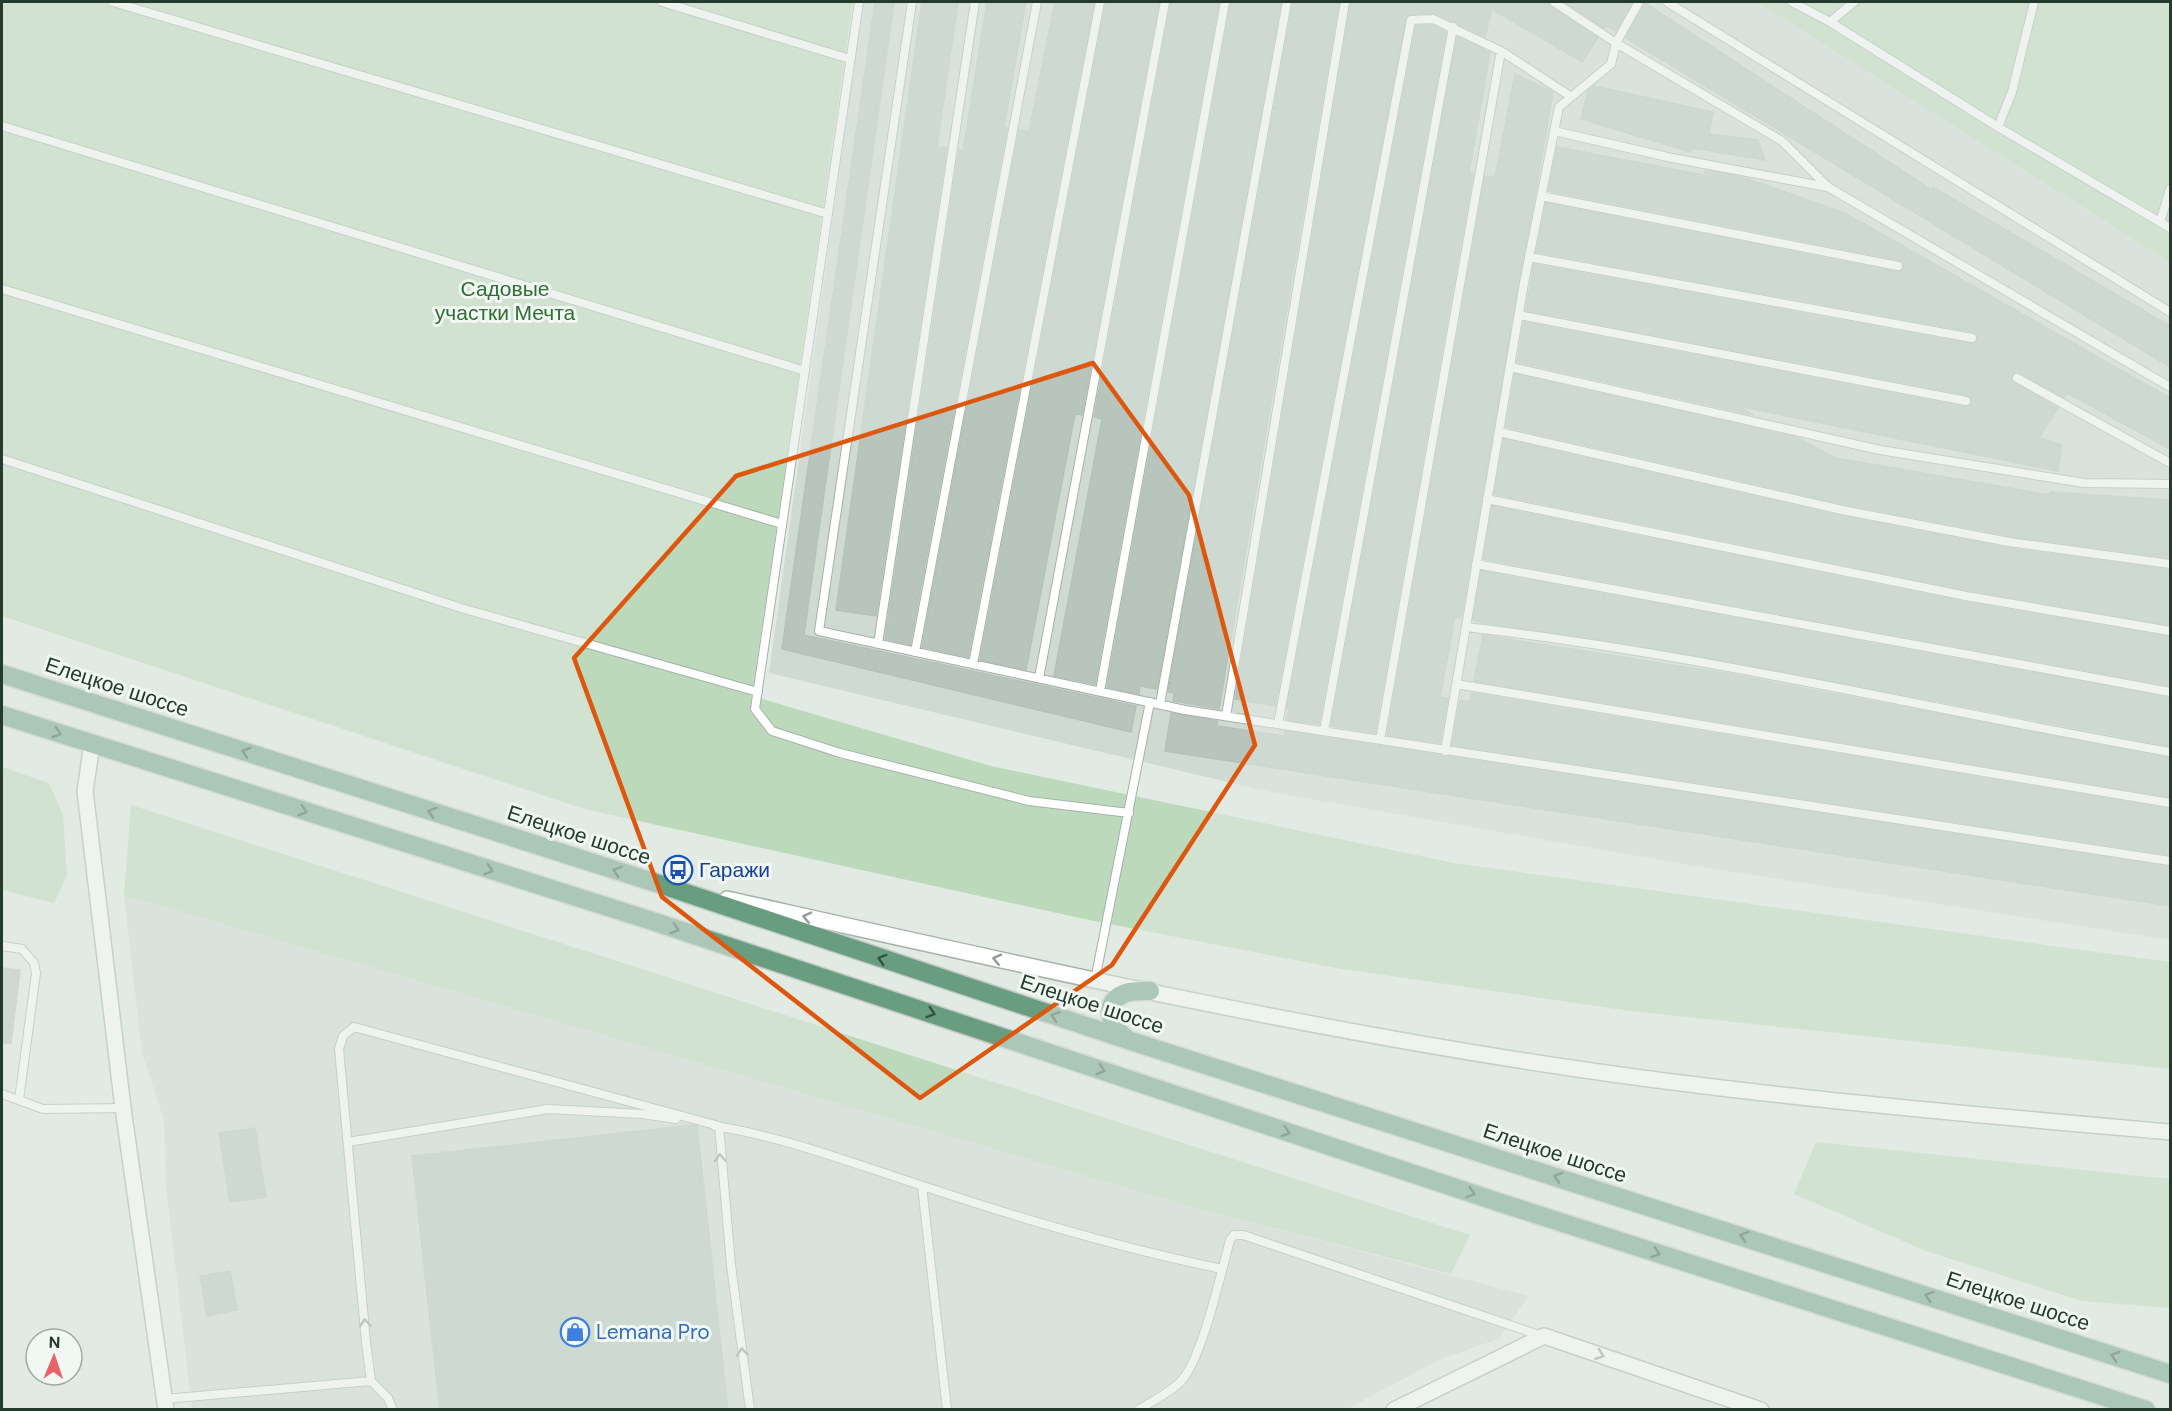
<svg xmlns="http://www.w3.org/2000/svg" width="2172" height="1411" font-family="'DM Sans',sans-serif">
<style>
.built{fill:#cfdad2}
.green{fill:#bcdabb}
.building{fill:#b7c5bc;stroke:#b4c3b8;stroke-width:1.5}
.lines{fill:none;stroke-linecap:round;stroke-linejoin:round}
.lane-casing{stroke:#a4b2a9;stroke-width:10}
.street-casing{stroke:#a4b2a9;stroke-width:18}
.primary-casing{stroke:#c1c8c4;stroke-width:21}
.lane{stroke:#fff;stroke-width:8}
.street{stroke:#fff;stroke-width:15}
.primary{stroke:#699d80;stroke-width:18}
.oneway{stroke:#345342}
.oneway2{stroke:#919c96}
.marked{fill:none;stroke:#de570e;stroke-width:4.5;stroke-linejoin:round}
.labels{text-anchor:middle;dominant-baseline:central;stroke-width:6;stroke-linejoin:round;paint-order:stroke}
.park-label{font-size:21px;fill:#306e36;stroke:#f1f7f2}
.street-label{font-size:21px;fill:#233a2d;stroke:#f1f7f2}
.transit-label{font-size:21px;fill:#164399;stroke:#f1f7f2;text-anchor:start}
.shop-label{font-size:21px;fill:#366cbe;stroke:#f1f7f2;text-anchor:start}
</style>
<rect width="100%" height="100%" fill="#e1eae3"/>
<path class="built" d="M863,2H1757L2170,262V940L1707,868L1270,792L769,673Z
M124,895L1182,1204L1529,1296L1498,1339L1441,1359L1347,1409H192L166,1186L164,1120L142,1053Z"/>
<path class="green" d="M2,2H853L752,696L991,766L1454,863L2170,962V1069L1631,1011L1336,968L1089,920L584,809L2,616Z
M1757,2H2170V262Z
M2,767L49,783L63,815L67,876L54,903L2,890Z
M131,805L1470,1235L1451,1274L1182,1204L124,895Z
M1816,1142L2170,1179V1308L2082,1301L1926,1251L1794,1194Z"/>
<path class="building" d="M875,2H894L804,635L1136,706L1131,732L782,649Z
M922,2H958L937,147L947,148L876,616L836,610Z
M987,2H1026L1004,127L1007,128L910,645L885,639L959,150L963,151Z
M1055,2H1094L968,657L922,647L1019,130L1029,132Z
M1106,2H1159L1082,415L1075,414L1026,670L980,660Z
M1171,2H1219L1095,684L1054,676L1102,419L1094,417Z
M1231,2H1281L1157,689L1140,686L1139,694L1107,687Z
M1293,2H1339L1219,709L1173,701L1174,693L1168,692Z
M1351,2H1548L1551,7L1598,38L1582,62L1492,9L1485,37L1435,13L1411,14L1406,17L1275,706L1235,699Z
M1564,2H1632L1616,31L1606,26L1604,28Z
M1645,3L1932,190L1933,187L2170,326V367L1626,38Z
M1432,25L1446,32L1319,724L1287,720L1289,708H1287L1416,26Z
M1457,37L1490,53L1469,173L1473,174L1375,733L1331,726Z
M1515,74L1553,92L1461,618L1455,617L1440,697L1448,698L1440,743L1387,735L1485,176L1495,178Z
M1594,86L1713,112L1709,134L1758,140L1765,160L1692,148L1691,152L1581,119L1588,91Z
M1557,147L1704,175L1705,170L1743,177L1845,213L2170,398V449L2067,393L2064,397L2017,372L2012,376L2014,383L2058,408L2039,438L2062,445L2058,471L1738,406L1753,415L1517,362L1524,322L1965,407L1972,402L1967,395L1526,310L1534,264L1971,344L1978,340L1973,332L1536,252L1546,203L1897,272L1904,268L1899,260L1548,191Z
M1515,374L1796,437L1836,458L2050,495V492L2168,500L2170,558L2010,536L1843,504L1506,427Z
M1504,439L1841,516L2008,548L2170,570V625L1967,590L1494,494Z
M1492,506L1965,602L2170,637V686L1483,559Z
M1481,571L2170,698V746L1732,662L1485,623L1473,620Z
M1483,635L1730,674L2170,758V797L1474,681Z
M1472,693L2170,809V855L1452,745L1460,700L1470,702Z
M1171,713L1217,721V726L1284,736L1285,731L2170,867V906L1165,751Z
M2,968L20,970L11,1043H2Z
M693,1125L697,1126L728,1410H440L412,1156Z
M255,1128L266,1197L230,1202L219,1133Z
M230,1271L237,1310L207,1316L200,1276Z"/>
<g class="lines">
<g class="lane-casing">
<path id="lane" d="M113,2L828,214
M662,2L850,59
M859,2L755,709L772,731L840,753L1029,801L1129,813
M912,2L819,631L1185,710L2170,861
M1554,2L1616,43L1782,141L1828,187L2170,387
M1667,2L2170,312
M1792,2L1830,22L1998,127L2170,228
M1830,22L1854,2
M2,126L805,371
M1998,127L2012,92L2034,2
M1554,131L1672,158L1827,187
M1541,196L1898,266
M2160,222L2170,189
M1529,257L1972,338
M2,289L782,524
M1519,315L1966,401
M1510,367L1880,450L2084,483L2170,484
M2017,378L2170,463
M1499,432L1842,510L2009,542L2170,564
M2,459L461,608L758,692
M1487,499L1966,596L2170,631
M1476,564L2170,692
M1466,627C1703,654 1936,711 2170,752
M878,644L975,2
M915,652L1037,2
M973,664L1100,2
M1039,678L1165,2
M1456,684L2170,803
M1100,691L1225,2
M1160,704L1287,2
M1226,716L1345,2
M1278,724L1411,20L1433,19L1501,51
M1324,731L1453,27
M1380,740L1501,51L1570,96
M1445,751L1524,283L1559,107L1611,64L1616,43L1639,2
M2,946L22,949L34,963L36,973L19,1100
M1095,980L1150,702
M2,1094L43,1109L123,1108
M715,1126C785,1137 852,1163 920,1185C1018,1218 1121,1248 1222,1269
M348,1142L548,1109L642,1114L676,1119
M922,1186L947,1410
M164,1399L371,1381
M393,1410L388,1398L371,1381L366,1342L339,1049L343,1036L354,1027L719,1126L731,1265L750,1410
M1138,1410C1151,1402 1171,1392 1181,1381C1202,1359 1221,1273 1230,1240L1234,1235H1243L1542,1336"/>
</g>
<g class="street-casing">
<path id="street" d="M92,744L85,791L123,1108L166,1410
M727,899C1004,961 1282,1025 1564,1067C1765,1097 1968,1114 2170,1132
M1394,1410L1544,1336L1761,1410"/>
</g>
<g class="primary-casing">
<path id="primary" d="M2,674L656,883L1131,1041L2170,1374
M2,715L646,919L1501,1203L2146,1410
M1127,1039C1113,1029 1101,1006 1121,995C1129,990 1140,991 1150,991"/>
</g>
<use href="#lane" class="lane"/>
<use href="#street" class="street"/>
<use href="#primary" class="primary"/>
</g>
<defs><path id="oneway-chevron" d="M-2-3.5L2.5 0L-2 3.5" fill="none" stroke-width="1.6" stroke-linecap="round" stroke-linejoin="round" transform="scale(1.5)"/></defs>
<g class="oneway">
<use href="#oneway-chevron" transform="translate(57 733) rotate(18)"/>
<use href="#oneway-chevron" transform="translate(246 752) rotate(-162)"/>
<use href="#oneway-chevron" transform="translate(303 811) rotate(18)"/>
<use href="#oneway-chevron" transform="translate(432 812) rotate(-162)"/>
<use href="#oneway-chevron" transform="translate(489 870) rotate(18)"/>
<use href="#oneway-chevron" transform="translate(617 871) rotate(-162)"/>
<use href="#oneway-chevron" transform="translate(675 929) rotate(18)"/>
<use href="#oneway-chevron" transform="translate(882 959) rotate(-162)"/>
<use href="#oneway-chevron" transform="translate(931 1013) rotate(18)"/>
<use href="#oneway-chevron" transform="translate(1055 1016) rotate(-161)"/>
<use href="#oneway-chevron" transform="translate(1101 1070) rotate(18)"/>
<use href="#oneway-chevron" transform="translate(1286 1132) rotate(18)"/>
<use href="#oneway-chevron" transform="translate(1558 1177) rotate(-162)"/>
<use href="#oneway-chevron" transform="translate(1471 1193) rotate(18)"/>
<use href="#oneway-chevron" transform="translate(1744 1236) rotate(-162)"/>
<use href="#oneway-chevron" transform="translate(1656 1253) rotate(18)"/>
<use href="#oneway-chevron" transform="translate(1929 1296) rotate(-162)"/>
<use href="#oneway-chevron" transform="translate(2115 1356) rotate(-162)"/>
</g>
<g class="oneway2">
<use href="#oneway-chevron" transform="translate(807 917) rotate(-167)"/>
<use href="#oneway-chevron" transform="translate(997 959) rotate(-167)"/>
<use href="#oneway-chevron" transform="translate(720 1158) rotate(-93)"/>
<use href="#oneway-chevron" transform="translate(365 1323) rotate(-95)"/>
<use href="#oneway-chevron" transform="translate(742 1352) rotate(-97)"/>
<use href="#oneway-chevron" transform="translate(1600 1355) rotate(19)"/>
</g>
<path d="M0 0H2172V1411H0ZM1093,363L1189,495L1255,745L1112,965L920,1098L662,897L574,658L736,476Z" fill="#e1eae3" fill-opacity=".55" fill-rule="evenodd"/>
<path class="marked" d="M1093,363L1189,495L1255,745L1112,965L920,1098L662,897L574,658L736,476Z"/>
<defs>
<g id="bus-ring" transform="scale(1.5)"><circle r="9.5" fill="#f1f7f2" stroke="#1a4fb4" stroke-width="1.5"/><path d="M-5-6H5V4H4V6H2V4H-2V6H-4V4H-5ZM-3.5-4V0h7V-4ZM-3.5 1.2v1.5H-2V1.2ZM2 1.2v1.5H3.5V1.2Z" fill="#1a4fb4"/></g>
<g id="shop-ring" transform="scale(1.5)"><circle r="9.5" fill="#f1f7f2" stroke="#3f7fe0" stroke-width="1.5"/><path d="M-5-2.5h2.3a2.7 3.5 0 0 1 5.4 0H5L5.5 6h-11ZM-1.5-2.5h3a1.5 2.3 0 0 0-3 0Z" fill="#3f7fe0"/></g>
</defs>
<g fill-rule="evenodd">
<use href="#bus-ring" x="678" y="870"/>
<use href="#shop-ring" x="575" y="1332"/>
</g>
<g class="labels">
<g class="park-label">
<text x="505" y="289">Садовые<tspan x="505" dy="24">участки Мечта</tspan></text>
</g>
<g class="street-label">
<text transform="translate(117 687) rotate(18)">Елецкое шоссе</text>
<text transform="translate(579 835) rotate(18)">Елецкое шоссе</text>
<text transform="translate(1092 1004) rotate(18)">Елецкое шоссе</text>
<text transform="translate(1555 1153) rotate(18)">Елецкое шоссе</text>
<text transform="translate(2018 1301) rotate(18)">Елецкое шоссе</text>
</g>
<g class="transit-label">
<text x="699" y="870">Гаражи</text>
</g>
<g class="shop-label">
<text x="596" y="1332">Lemana Pro</text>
</g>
</g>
<rect width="2172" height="1411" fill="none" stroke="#233a2d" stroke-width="6"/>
<g transform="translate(54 1357) rotate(2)"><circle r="28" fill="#f1f7f2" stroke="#9faba3" stroke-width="1.5"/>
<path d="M0-4.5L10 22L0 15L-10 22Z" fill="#e86268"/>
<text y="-9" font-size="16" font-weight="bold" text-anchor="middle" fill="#233a2d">N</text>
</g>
</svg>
